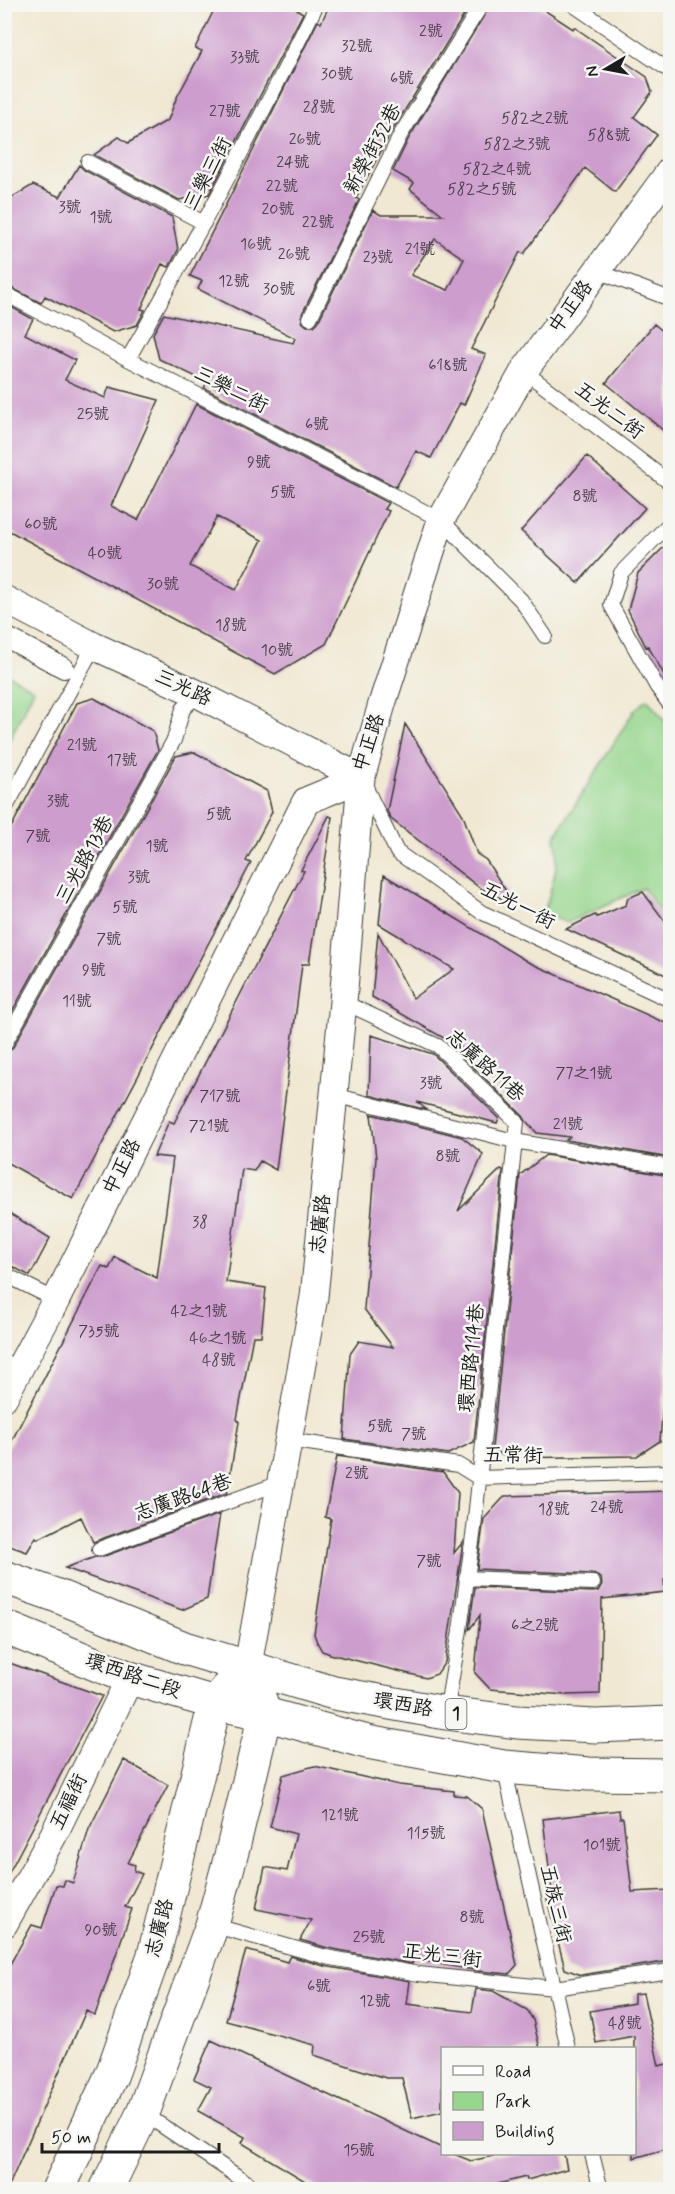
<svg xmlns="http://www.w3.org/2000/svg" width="675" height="2194" font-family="Mynerve,'LXGW WenKai TC',sans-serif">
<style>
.green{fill:#96d68d;stroke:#597954;stroke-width:1.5}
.building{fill:#cd9dcd;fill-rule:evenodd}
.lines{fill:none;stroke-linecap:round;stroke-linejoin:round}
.service-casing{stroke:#3c3b37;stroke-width:16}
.pedestrian-casing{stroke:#3c3b37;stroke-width:22}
.minor-casing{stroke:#3c3b37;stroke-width:29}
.secondary-casing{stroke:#3c3b37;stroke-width:35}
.primary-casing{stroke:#3c3b37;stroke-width:35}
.service{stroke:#fff;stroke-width:14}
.pedestrian{stroke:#fff;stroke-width:20}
.minor{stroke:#fff;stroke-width:27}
.secondary{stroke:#fff;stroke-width:33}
.primary{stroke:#fff;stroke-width:33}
.labels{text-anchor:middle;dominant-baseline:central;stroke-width:5;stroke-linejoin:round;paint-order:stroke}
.number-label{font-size:16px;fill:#483c48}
.shield{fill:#f6f6f2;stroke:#5d5d5c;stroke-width:1.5}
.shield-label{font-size:18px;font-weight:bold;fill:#1c1c1c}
.street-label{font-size:20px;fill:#1c1c1c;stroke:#f6f6f2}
</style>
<rect width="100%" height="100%" fill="#f6f6f2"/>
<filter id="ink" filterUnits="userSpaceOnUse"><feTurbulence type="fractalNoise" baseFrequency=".0167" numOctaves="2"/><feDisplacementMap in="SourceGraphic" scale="12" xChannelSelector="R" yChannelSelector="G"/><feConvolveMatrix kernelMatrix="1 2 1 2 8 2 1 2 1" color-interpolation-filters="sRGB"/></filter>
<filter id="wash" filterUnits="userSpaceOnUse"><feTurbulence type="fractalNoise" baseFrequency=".008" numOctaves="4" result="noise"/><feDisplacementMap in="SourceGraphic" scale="24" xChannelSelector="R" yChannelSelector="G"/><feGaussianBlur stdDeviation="1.35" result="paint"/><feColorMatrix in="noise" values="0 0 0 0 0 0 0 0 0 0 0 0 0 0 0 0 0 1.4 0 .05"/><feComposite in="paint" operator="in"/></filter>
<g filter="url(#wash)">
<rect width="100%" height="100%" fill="#f0e8d2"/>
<path class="green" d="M5,673L34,689L5,750Z
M647,699L670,727V925L643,888L567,923L544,913C551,888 561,863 555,837L634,711Z"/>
<g id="blocks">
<path class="building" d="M217,4H287L303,13L209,194L179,200L94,155L119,137L128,143L168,120L176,99L202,51L195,48Z
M330,4H471L393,129L356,198L359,200L302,314V322L307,326H314L318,322L373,210L381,215H443L410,189L414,183L393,171L409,138L491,4H535L573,29L574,27L647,77L652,92L634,117L657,135L615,192L585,168L524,254L520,252L471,349L486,355L464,405L460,403L431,458L416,451L396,487L204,388L207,382L159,359L153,334L164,314L293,343L295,338L198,289L202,281L190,276L318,21L321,23ZM435,239L464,259L448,290L411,275Z
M79,165L84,170L172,217L178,250L169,267L162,264L141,309L145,310L137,325L113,332L45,296L41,303L4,284V202L33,185L60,197Z
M4,303L33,319L25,334L75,360L65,380L105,398L109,387L159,400L111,506L138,520L196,404L388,503L384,509L389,511L326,644L275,674L4,528ZM217,517L262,540L236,590L190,566Z
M654,324L670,337V436L606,383Z
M587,456L645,508L578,583L521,531Z
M670,541V685L648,646L646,647L628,610L638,573Z
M94,698L153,731L158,750L4,1026V841L77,703Z
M405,724L463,815L477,854L486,860L515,905L480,888L391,819L387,811Z
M194,752L267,791L272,812L246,861L251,863L73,1199L4,1161V1054L12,1049L176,756Z
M329,816L332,817L309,964H302L276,1170L260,1161L254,1171L242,1169L226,1282L266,1288L261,1336H253L237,1419L239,1422L227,1493L93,1542L81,1517L38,1539L36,1537L27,1552L4,1544V1456L102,1266L109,1269L115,1257L157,1278L173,1158L154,1156L169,1121L174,1123L304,871L301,870Z
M384,875L528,962L670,1025V1158L566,1140L570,1137L537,1133L526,1121L523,1116L470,1064L483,1068L486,1062L372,997L378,933L413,998L454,969L379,924Z
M643,892L670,928V977L566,929L595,915L597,917L626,905L628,898Z
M371,1035L433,1054L499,1118L497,1123L417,1102L427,1110L369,1095Z
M371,1114L462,1137L483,1154L458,1211L501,1169L503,1170L474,1442L448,1454L344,1439L350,1354L359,1341L393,1347L364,1309L376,1158Z
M546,1155L670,1176V1314L660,1441L637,1456L506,1458L492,1448L520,1175Z
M4,1210L50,1238L30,1276L4,1262Z
M337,1456L443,1472L458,1493L454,1553L463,1542L445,1662L437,1674L426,1678L330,1654L322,1651L317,1642L314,1634L331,1519L325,1517Z
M670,1491V1580H664L665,1592L602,1599L600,1694L566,1695L490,1689L475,1673L480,1615L469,1630L475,1587L593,1592L598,1591L602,1584L601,1578L593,1574L477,1569L484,1519L505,1496Z
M220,1514L207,1599L182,1610L65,1568L95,1557H102Z
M4,1661L102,1696L4,1882Z
M124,1760L168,1785L128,1863L135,1865L134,1871L142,1874L125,1907L132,1909L95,2015L86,2011L7,2190H4V1975L32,1925L42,1928L56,1885L63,1886L65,1880L73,1883L89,1829Z
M314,1766L399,1785L454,1791V1795L467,1796L482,1809L517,1965L509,1974L479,1971L413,1959L412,1964L328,1948L300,1940L311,1920L256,1909L265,1867L287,1871L296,1834L270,1827L283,1775Z
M619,1810L620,1818H623L632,1892L670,1890V1961L581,1975L565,1969L547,1899H553L543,1819Z
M246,1950L287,1962L290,1956L324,1966L410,1981L407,2004L472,2012L476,1989L493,1991L527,2010L533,2020L540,2049H442V2111L412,2118L402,2078H386L314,2055L315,2045L226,2021Z
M643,1993L659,2066L670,2063V2148L634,2158V2036L596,2043L590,2011L634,2003V1994Z
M211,2040L442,2148V2154H454L471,2161L493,2156L492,2154H564L567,2169L527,2180L526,2177L474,2190H320L242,2143L245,2137L198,2111L211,2087L194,2079Z"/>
</g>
</g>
<g filter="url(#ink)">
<use href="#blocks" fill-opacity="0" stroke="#3c3b37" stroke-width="1.5"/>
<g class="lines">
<g class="service-casing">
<path id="service" d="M572,4L670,71
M88,162L204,223
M597,271L670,299
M4,293L128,359L441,520L521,600L545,636
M310,318L401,134L482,4
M128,359C194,242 258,125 317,4
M524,371L670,483
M670,523L621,573L611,605L657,687L670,705
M365,786L397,852L481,912L670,1000
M4,811L94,646
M343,1002L438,1046L517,1122L474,1528L460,1630L446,1713
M4,1045L174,740L183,709L198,694
M334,1095L514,1141L670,1167
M4,1274L56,1300
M288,1440L458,1465L479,1478L670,1472
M99,1549L280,1483
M466,1578L593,1583
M504,1767L568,2048
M212,1925L326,1957L419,1974L554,1988L670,1971
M143,2113L258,2190
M592,2154L601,2190"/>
</g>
<g class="pedestrian-casing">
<path id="pedestrian" d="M4,636L64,668"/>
</g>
<g class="minor-casing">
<path id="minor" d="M4,599L94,646L198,694L361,778
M4,1397L56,1300L306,801L361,778
M248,1665L314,1297L343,1002L361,778L382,704L441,520L524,371L670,171
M4,1924L54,1834L130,1678"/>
</g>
<g class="secondary-casing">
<path id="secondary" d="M58,2190L112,2074L154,1955L215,1703L248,1665L265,1714L233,1848L212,1925L143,2113L106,2190"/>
</g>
<g class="primary-casing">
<path id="primary" d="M4,1577L55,1595L184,1648L334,1693L446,1713L517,1722L596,1726L670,1723
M4,1627L130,1678L215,1703L265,1714L367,1742L504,1767L589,1774L670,1775"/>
</g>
<use href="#service" class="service"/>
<use href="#pedestrian" class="pedestrian"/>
<use href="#minor" class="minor"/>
<use href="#secondary" class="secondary"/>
<use href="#primary" class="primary"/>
</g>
</g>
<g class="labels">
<g class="number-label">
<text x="431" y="31">2號</text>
<text x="357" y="46">32號</text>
<text x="245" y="57">33號</text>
<text x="337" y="74">30號</text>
<text x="402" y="78">6號</text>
<text x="319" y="107">28號</text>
<text x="225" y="111">27號</text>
<text x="535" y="118">582之2號</text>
<text x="609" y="135">588號</text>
<text x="305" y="139">26號</text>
<text x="517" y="144">582之3號</text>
<text x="293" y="162">24號</text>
<text x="497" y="169">582之4號</text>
<text x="282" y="186">22號</text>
<text x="482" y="189">582之5號</text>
<text x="70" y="207">3號</text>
<text x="278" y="209">20號</text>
<text x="101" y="217">1號</text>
<text x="318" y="222">22號</text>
<text x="256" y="244">16號</text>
<text x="420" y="249">21號</text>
<text x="294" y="254">26號</text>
<text x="378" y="257">23號</text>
<text x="234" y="281">12號</text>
<text x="279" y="289">30號</text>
<text x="448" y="365">618號</text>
<text x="93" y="414">25號</text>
<text x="317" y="424">6號</text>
<text x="259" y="462">9號</text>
<text x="283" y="492">5號</text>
<text x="585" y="496">8號</text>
<text x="41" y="524">60號</text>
<text x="105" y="553">40號</text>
<text x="163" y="584">30號</text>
<text x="231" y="625">18號</text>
<text x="277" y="650">10號</text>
<text x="82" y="745">21號</text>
<text x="122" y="760">17號</text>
<text x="58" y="801">3號</text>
<text x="219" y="814">5號</text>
<text x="38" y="836">7號</text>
<text x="157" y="846">1號</text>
<text x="139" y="877">3號</text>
<text x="125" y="907">5號</text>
<text x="109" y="939">7號</text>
<text x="94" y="970">9號</text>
<text x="77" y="1001">11號</text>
<text x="584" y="1073">77之1號</text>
<text x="431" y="1083">3號</text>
<text x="220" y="1096">717號</text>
<text x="568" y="1124">21號</text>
<text x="209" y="1126">721號</text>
<text x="448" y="1156">8號</text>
<text x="200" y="1222">38</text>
<text x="199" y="1311">42之1號</text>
<text x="99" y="1331">735號</text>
<text x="218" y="1338">46之1號</text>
<text x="219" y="1360">48號</text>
<text x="380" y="1426">5號</text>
<text x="414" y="1434">7號</text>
<text x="357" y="1473">2號</text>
<text x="607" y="1507">24號</text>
<text x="554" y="1509">18號</text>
<text x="429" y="1561">7號</text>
<text x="535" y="1625">6之2號</text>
<text x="340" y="1815">121號</text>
<text x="426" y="1833">115號</text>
<text x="602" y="1845">101號</text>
<text x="472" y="1917">8號</text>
<text x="101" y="1930">90號</text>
<text x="369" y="1937">25號</text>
<text x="319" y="1986">6號</text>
<text x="375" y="2001">12號</text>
<text x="625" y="2023">48號</text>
<text x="359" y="2150">15號</text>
</g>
<rect class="shield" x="445.5" y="1699" width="21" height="30" rx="4.5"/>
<g class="shield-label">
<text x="456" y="1714">1</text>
</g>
<g class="street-label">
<text transform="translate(373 149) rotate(-62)">新榮街32巷</text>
<text transform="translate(208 174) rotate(-62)">三樂三街</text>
<text transform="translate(571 307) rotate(-54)">中正路</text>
<text transform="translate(231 390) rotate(27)">三樂二街</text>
<text transform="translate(609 411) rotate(37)">五光二街</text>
<text transform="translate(183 688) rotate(25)">三光路</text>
<text transform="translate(369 743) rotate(-71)">中正路</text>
<text transform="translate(85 860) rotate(-61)">三光路13巷</text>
<text transform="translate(518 906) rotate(27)">五光一街</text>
<text transform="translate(485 1066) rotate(42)">志廣路11巷</text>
<text transform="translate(122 1167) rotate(-63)">中正路</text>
<text transform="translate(321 1224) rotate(-84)">志廣路</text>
<text transform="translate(472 1358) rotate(-84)">環西路114巷</text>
<text transform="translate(513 1456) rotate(1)">五常街</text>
<text transform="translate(183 1498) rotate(-20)">志廣路64巷</text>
<text transform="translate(133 1676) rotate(19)">環西路二段</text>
<text transform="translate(403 1705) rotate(10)">環西路</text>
<text transform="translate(69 1802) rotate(-64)">五福街</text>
<text transform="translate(555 1904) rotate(77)">五族三街</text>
<text transform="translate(160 1928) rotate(-76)">志廣路</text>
<text transform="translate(442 1956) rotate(7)">正光三街</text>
</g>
</g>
<rect width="675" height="2194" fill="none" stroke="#f6f6f2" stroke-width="24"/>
<rect x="441" y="2047" width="195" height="108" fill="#f6f6f2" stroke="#9f9f9c" stroke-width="1.5"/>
<rect x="453" y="2066" width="30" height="9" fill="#ffffff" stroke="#9f9f9c" stroke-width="1.5"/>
<text x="495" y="2077" font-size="18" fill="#1c1c1c">Road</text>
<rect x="453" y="2092" width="30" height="18" fill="#96d68d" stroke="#9f9f9c" stroke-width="1.5"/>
<text x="495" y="2107" font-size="18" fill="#1c1c1c">Park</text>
<rect x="453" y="2122" width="30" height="18" fill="#cd9dcd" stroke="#9f9f9c" stroke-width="1.5"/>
<text x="495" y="2137" font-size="18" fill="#1c1c1c">Building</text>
<g transform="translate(606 69) rotate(260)" stroke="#f6f6f2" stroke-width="4.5" paint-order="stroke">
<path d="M0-4.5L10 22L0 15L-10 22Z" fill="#1c1c1c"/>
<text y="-9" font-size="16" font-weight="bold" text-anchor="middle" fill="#1c1c1c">N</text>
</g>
<path d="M42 2143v9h177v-9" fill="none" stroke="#1c1c1c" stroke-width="3"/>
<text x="51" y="2143" font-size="18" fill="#1c1c1c" stroke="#f6f6f2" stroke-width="4.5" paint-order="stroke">50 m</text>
</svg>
